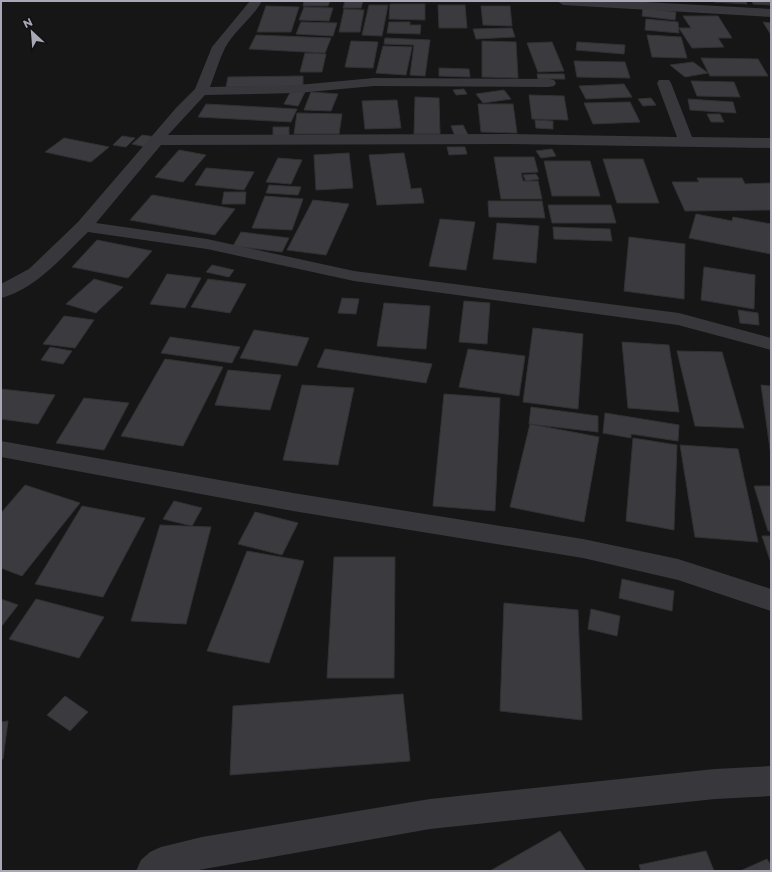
<svg xmlns="http://www.w3.org/2000/svg" width="772" height="872" font-family="Montserrat,sans-serif">
<style>
.building{fill:#3b3b3f;stroke:#313033}
.lines{fill:none;stroke-linecap:round;stroke-linejoin:round}
.minor{fill:#38373c;fill-rule:evenodd}
</style>
<rect width="100%" height="100%" fill="#161617"/>
<path class="building" d="M304,1H330L328,6H303Z
M345,1H363L361,8H343Z
M714,1H746L747,4L714,2Z
M752,1H771V5L753,4Z
M390,4H425V20L389,19Z
M369,5H388L382,36L362,35Z
M438,5H465L467,28H439Z
M266,6L299,7L291,32H257Z
M481,6H510L512,26L483,25Z
M304,7L333,8L329,21L299,20Z
M643,8L676,12L675,20L642,16Z
M344,9L364,10L360,32H339Z
M683,16H718L732,38H718L724,47L692,48L679,28H691Z
M646,19L678,22L679,33L645,30Z
M301,22L337,23L333,36L296,34Z
M389,22H410V25H421L420,34L387,33Z
M763,22L771,23V35Z
M512,28L515,37L476,39L473,29Z
M256,35L331,38L325,53L249,49Z
M647,35L681,37L687,58L652,57Z
M385,38L430,40L425,76L410,75L414,45L384,44Z
M351,41L378,42L373,68L345,67Z
M482,41L516,42L518,78L482,77Z
M552,42L564,71L538,72L527,43Z
M577,42L625,45L624,54L576,50Z
M383,46L412,47L406,75L376,73Z
M305,53L326,54L322,72H300Z
M701,58L758,59L768,76H710Z
M574,61L625,62L630,78L577,77Z
M693,62L708,73L685,77L670,65Z
M439,68L469,69L470,77L439,76Z
M537,74H564L565,79H538Z
M303,76V87H226L228,77Z
M691,81L734,82L740,97L697,96Z
M624,84L632,97L586,99L579,86Z
M464,89L467,94L456,95L453,90Z
M504,90L511,99L483,103L476,94Z
M291,91L305,92L298,106L284,104Z
M311,92L338,94L331,111L304,110Z
M529,95L564,96L568,120L532,119Z
M415,97L439,98L440,134H414Z
M651,98L656,105L643,106L638,99Z
M688,99L733,102L736,113L690,110Z
M397,100L401,128L365,129L362,101Z
M630,102L640,122L593,124L584,103Z
M206,104L297,109L291,122L198,117Z
M478,104H513L517,133L481,132Z
M297,113L342,114L339,134H294Z
M707,114H720L724,122H711Z
M535,120L553,121V129L536,128Z
M463,125L468,135L455,136L451,126Z
M273,127H289V136H273Z
M142,135L156,137L146,147L132,144Z
M122,136L135,138L126,147L113,145Z
M64,138L109,147L91,162L45,152Z
M447,147H465L467,154L449,155Z
M552,149L556,156L541,158L536,151Z
M179,150L206,155L183,182L155,177Z
M349,153L353,188L316,190L314,155Z
M404,153L411,189L421,188L424,203L377,205L369,155Z
M494,157H534L538,172L521,173L523,181H538L542,199H501Z
M278,158L302,160L291,184L266,182Z
M603,159H643L659,203H617Z
M544,161H590L600,196H552Z
M206,168L254,172L244,190L195,185Z
M536,174L539,179L526,181L523,175Z
M697,178H742L745,184L771,183V210L685,211L672,182H699Z
M269,185L301,187L298,195L266,193Z
M224,192H246L245,204H222Z
M152,195L235,209L215,235L130,220Z
M265,196L303,199L292,230L252,228Z
M313,200L349,204L326,255L287,250Z
M488,201H542L545,218L489,217Z
M548,205H611L616,223H552Z
M696,214L732,221L733,217L771,224V254L689,238Z
M440,219L475,222L466,270L429,266Z
M497,223L539,226L536,263L493,259Z
M553,227L610,229L612,241L554,239Z
M241,232L289,238L282,252L233,246Z
M629,237L685,244L684,299L624,291Z
M97,240L152,251L128,278L72,267Z
M212,265L234,270L229,277L206,272Z
M704,267L755,275L754,309L701,300Z
M167,274L201,278L185,308L150,304Z
M94,279L123,287L96,313L66,304Z
M208,279L246,284L230,313L191,307Z
M342,298L359,299L356,314L338,313Z
M464,301L490,303L487,344L459,342Z
M384,303L430,306L426,349L377,346Z
M738,310L758,313L759,325L740,323Z
M64,316L94,320L75,348L43,344Z
M533,328L583,334L578,409L523,402Z
M254,330L309,338L297,366L240,358Z
M170,337L240,347L232,363L161,353Z
M622,342L669,345L679,412L628,408Z
M50,347L72,351L63,364L41,360Z
M325,349L432,364L426,383L317,367Z
M468,349L525,356L519,396L459,387Z
M677,351L722,352L744,428L695,426Z
M165,359L223,367L183,446L121,436Z
M228,370L281,375L270,410L215,405Z
M302,385L354,388L338,465L283,460Z
M761,385L771,386V456Z
M1,389L55,395L38,424L1,419Z
M444,394L500,398L495,511L433,506Z
M84,398L129,403L104,450L56,443Z
M531,407L598,416V432L529,424Z
M605,413L679,425L678,441L631,434V438L603,433Z
M530,424L599,437L584,522L510,507Z
M633,438L677,445L674,530L626,521Z
M680,445L738,449L758,542L695,537Z
M25,485L80,503L22,576L1,568V513Z
M754,486H771V531H768Z
M174,501L202,508L192,526L163,519Z
M82,506L145,518L103,597L35,584Z
M255,512L298,523L282,555L238,544Z
M160,525L211,527L186,624L131,621Z
M762,536H771V563Z
M247,551L304,561L269,663L207,651Z
M334,557H395L394,678H327Z
M622,579L674,591L672,611L619,598Z
M1,599L18,605L1,627Z
M36,599L104,617L79,658L9,639Z
M504,603L578,610L582,720L500,711Z
M591,609L620,616L617,636L588,629Z
M403,694L410,761L230,775L233,706Z
M65,696L88,712L70,731L47,715Z
M8,721L3,759H1V722Z
M560,831L586,871H490Z
M706,851L714,871H641L639,865Z
M767,859L771,865V871H740Z"/>
<g class="lines">
<path class="minor" d="M250,1H262C252,19 235,30 225,48C219,60 215,74 210,87L298,85L374,78L549,79L554,80L556,83L554,86L549,87L374,86L298,93L205,95L168,135L511,134L677,137L657,83L659,80H669L671,83L692,137L771,138V148L511,144L161,145L96,223L207,239L354,271L679,313L771,338V350L678,325L354,281L207,249L88,232C63,256 36,289 1,298V284L29,269L78,222L176,108L195,89L212,47Z
M557,1H626L771,9V17L563,5Z
M1,441L293,493L583,539L678,559L771,589V611L678,580L583,558L293,511L1,457Z
M771,766V796L715,799L430,829L193,871H136L141,860L150,852L161,847L202,837L430,799L715,769Z"/>
</g>
<rect width="772" height="872" fill="none" stroke="#a8a8b7" stroke-width="4"/>
<g transform="translate(32 32) rotate(334)" stroke="#111112" stroke-width="3" paint-order="stroke">
<path d="M0-3L7 15L0 10L-7 15Z" fill="#a8a8b7"/>
<text y="-6" font-size="11" font-weight="bold" text-anchor="middle" fill="#a8a8b7">N</text>
</g>
</svg>
